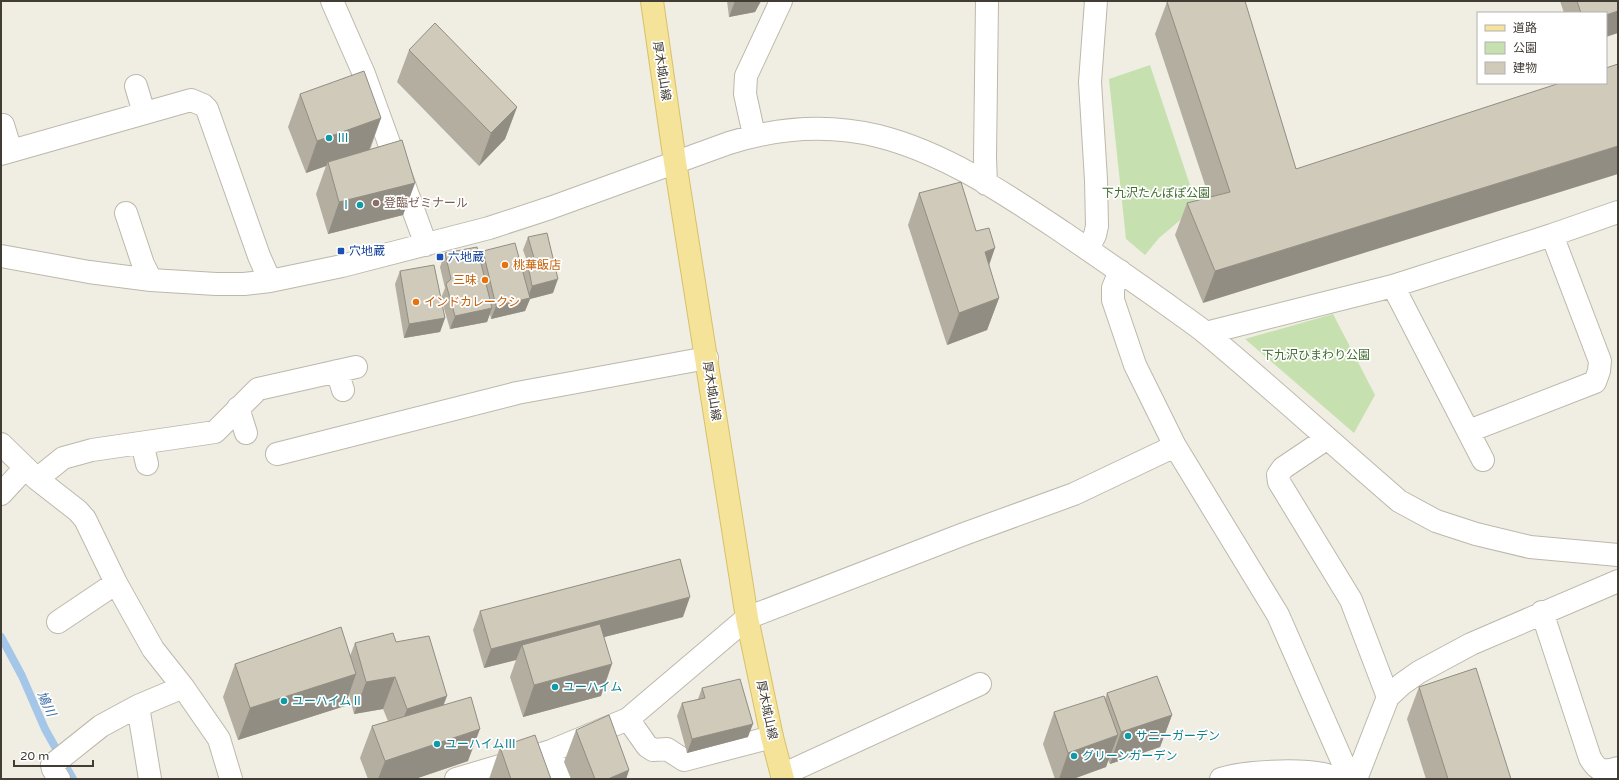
<svg xmlns="http://www.w3.org/2000/svg" width="1619" height="780" font-family="'Varela Round','Noto Sans JP',sans-serif">
<style>
.green{fill:#c6e1af}
.lines{fill:none;stroke-linecap:round;stroke-linejoin:round}
.stream{stroke:#a4c6e8;stroke-width:8}
.minor-casing{stroke:#bdb8aa;stroke-width:24}
.major-casing{stroke:#d7c16a;stroke-width:24}
.minor{stroke:#fff;stroke-width:22}
.major{stroke:#f4e398;stroke-width:22}
.wall{fill:#b3aea0}
.shaded-wall{fill:#928d82}
.building{fill:#d0caba;stroke:#928d82}
.culture-dot{fill:#0f9aa8;stroke:#fff;stroke-width:1.5}
.education-dot{fill:#8d6e63;stroke:#fff;stroke-width:1.5}
.transit-dot{fill:#1a4fb4;stroke:#fff;stroke-width:1.5}
.food-dot{fill:#e8710a;stroke:#fff;stroke-width:1.5}
.labels{text-anchor:middle;dominant-baseline:central;stroke-width:3.5;stroke-linejoin:round;paint-order:stroke}
.street-label{font-size:12px;fill:#413d34;stroke:#fff}
.culture-label{font-size:12px;fill:#0d838f;stroke:#fff;text-anchor:start}
.park-label{font-size:12px;fill:#406c2e;stroke:#fff}
.education-label{font-size:12px;fill:#785e54;stroke:#fff;text-anchor:start}
.transit-label{font-size:12px;fill:#164399;stroke:#fff;text-anchor:start}
.food-label{font-size:12px;fill:#c56008;stroke:#fff;text-anchor:start}
.water-label{font-size:13px;font-style:italic;fill:#396ba2;stroke:#fff}
</style>
<rect width="100%" height="100%" fill="#f0ede3"/>
<path class="green" d="M1150,65L1197,206L1159,238L1145,255L1126,239L1109,79Z
M1333,314L1375,395L1354,433L1245,339Z"/>
<g class="lines">
<path class="stream" d="M1,637L22,676L45,729L73,779"/>
<g class="minor-casing">
<path id="minor" d="M332,1L364,74L426,245
M136,86L144,113
M3,125L11,151
M754,135L745,94L746,76L781,1
M1,154L191,100L203,105L207,109L259,256L270,281
M986,184L985,158L987,1
M126,213L143,264L151,280
M1088,249L1095,235L1097,226L1096,180L1090,82L1096,1
M1,256L89,272L151,280L216,284H244L270,281L342,266L489,228L550,208L729,143C777,128 829,124 878,136C946,153 1007,195 1064,233C1099,257 1134,281 1169,306C1181,315 1195,324 1207,334C1272,388 1335,446 1399,501L1436,521L1476,534L1530,547L1618,555
M1120,271L1113,288V300L1135,365L1175,446L1278,615L1350,779
M1393,286L1483,460
M1206,333L1393,286L1552,235L1618,212
M337,371L343,390
M238,408L246,433
M1469,431L1595,382L1599,371L1600,361L1552,235
M1326,439L1283,468L1278,475L1279,482L1351,600L1388,697
M142,443L147,464
M1,444L37,479L78,511L85,519L116,583L153,649L183,687L219,739L231,779
M277,454L517,393L707,358
M37,479L63,458L92,450L215,432L258,389L356,367
M1,494L25,468
M1542,612L1590,758C1598,772 1604,772 1618,768
M58,622L116,583
M628,719L647,746L653,750L667,749L684,760L772,737
M551,751L561,779
M782,775L980,684
M59,779L53,769L52,765L101,726L138,706
M150,779L138,706L183,687
M456,779L551,751L628,719L747,618L964,534L1074,494L1175,446
M1221,779C1245,771 1299,769 1323,774C1328,775 1333,777 1338,779
M1356,779L1388,697L1402,684L1419,672L1471,644L1618,581"/>
</g>
<g class="major-casing">
<path id="major" d="M652,1L675,162L747,618L772,737L783,779"/>
</g>
<use href="#minor" class="minor"/>
<use href="#major" class="major"/>
</g>
<path class="wall" d="M727,1H761L755,12L729,17Z
M1560,1H1618L1606,13H1564Z
M1167,2L1296,169L1203,303L1175,235L1187,203L1209,197L1155,34Z
M409,50L517,107L505,139L479,166L397,82Z
M300,94L381,118L370,150L415,183L403,215L328,234L316,194L326,166L306,173L288,127Z
M919,193L976,231L989,265L999,298L987,330L947,345L908,225Z
M528,237L553,293L530,299L525,311L491,319L490,314L487,322L450,329L441,298L445,288L440,267L445,253L480,259L483,251L523,271L527,261L523,250Z
M400,271L445,318L440,332L404,338L395,284Z
M480,611L683,617L604,637L601,696L523,717L510,677L516,660L484,668L473,630Z
M396,642L444,705L468,761L415,779H368L360,758L372,726L388,721L383,709L354,714L349,694L345,706L238,740L223,697L235,664L350,656L355,643Z
M1419,687L1511,779H1426L1407,719Z
M702,688L748,737L687,753L677,716L682,703L698,699Z
M1107,693L1172,715L1160,747L1110,764L1108,760L1106,767L1073,779H1055L1043,744L1054,712L1105,699Z
M576,730L629,770L626,779H571L564,762Z
M500,747L551,779H489Z"/>
<path class="shaded-wall" d="M735,1H761L755,12L729,17Z
M1618,11V33L1606,37V15Z
M517,107L505,139L479,166L491,133Z
M381,118L369,150L328,162L326,166L306,173L317,141Z
M1618,146V174L1203,303L1215,271Z
M415,183L403,215L328,234L339,202Z
M995,248L984,280L985,252Z
M558,279L553,293L530,299L525,311L491,319L496,306L528,298L532,286Z
M999,298L987,330L947,345L959,313Z
M492,308L487,322L450,329L455,316Z
M445,318L440,332L404,338L409,324Z
M690,597L683,617L526,657L522,645L516,660L484,668L491,649Z
M612,664L601,696L523,717L534,685Z
M356,674L345,706L238,740L250,708Z
M395,677L383,709L354,714L366,682Z
M447,696L435,728L395,741L407,709Z
M1172,715L1160,747L1110,764L1121,732Z
M753,724L748,737L687,753L692,739Z
M480,729L468,761L415,779H378L385,761Z
M1118,735L1106,767L1073,779H1059L1068,753Z
M629,770L626,779H608Z"/>
<path class="building" d="M1169,1H1245L1296,169L1560,83H1606V68L1618,64V146L1215,271L1187,203L1230,192L1167,2Z
M1577,1H1618V11L1606,15V13H1581Z
M435,23L517,107L491,133L409,50Z
M364,71L381,118L317,141L300,94Z
M402,140L415,183L339,202L328,162Z
M961,182L976,231L989,228L995,248L985,252L999,298L959,313L919,193Z
M547,233L558,279L532,286L527,260L534,258L528,237Z
M515,243L530,298L496,306L483,251Z
M477,247L492,308L455,316L446,284L451,279L445,253Z
M434,265L445,318L409,324L400,271Z
M680,559L690,597L491,649L480,611Z
M600,624L612,664L534,685L522,645Z
M341,627L356,674L250,708L235,664Z
M393,633L396,642L429,636L447,696L407,709L395,677L366,682L355,643Z
M1476,668L1511,779H1448L1419,687Z
M1157,676L1172,715L1121,732L1107,693Z
M740,679L753,724L692,739L682,703L705,698L702,688Z
M1104,696L1118,735L1068,753L1054,712Z
M471,697L480,729L385,761L372,726Z
M609,715L629,770L608,779H595L576,730Z
M535,735L551,779H511L500,747Z"/>
<g class="culture-dot">
<circle cx="329" cy="138" r="4"/>
<circle cx="360" cy="205" r="4"/>
<circle cx="555" cy="687" r="4"/>
<circle cx="284" cy="701" r="4"/>
<circle cx="1128" cy="736" r="4"/>
<circle cx="437" cy="744" r="4"/>
<circle cx="1074" cy="756" r="4"/>
</g>
<circle class="education-dot" cx="376" cy="203" r="4"/>
<g class="transit-dot">
<rect x="337" y="247" width="8" height="8" rx="2"/>
<rect x="436" y="253" width="8" height="8" rx="2"/>
</g>
<g class="food-dot">
<circle cx="505" cy="265" r="4"/>
<circle cx="485" cy="280" r="4"/>
<circle cx="416" cy="302" r="4"/>
</g>
<g class="labels">
<g class="street-label">
<text transform="translate(662 71) rotate(81)">厚木城山線</text>
<text transform="translate(712 391) rotate(81)">厚木城山線</text>
<text transform="translate(767 710) rotate(78)">厚木城山線</text>
</g>
<g class="culture-label">
<text x="337" y="138">Ⅲ</text>
<text x="352" y="205" text-anchor="end">Ⅰ</text>
<text x="563" y="687">ユーハイム</text>
<text x="292" y="701">ユーハイムⅡ</text>
<text x="1136" y="736">サニーガーデン</text>
<text x="445" y="744">ユーハイムⅢ</text>
<text x="1082" y="756">グリーンガーデン</text>
</g>
<g class="park-label">
<text x="1156" y="193">下九沢たんぽぽ公園</text>
<text x="1316" y="355">下九沢ひまわり公園</text>
</g>
<g class="education-label">
<text x="384" y="203">登臨ゼミナール</text>
</g>
<g class="transit-label">
<text x="349" y="251">穴地蔵</text>
<text x="448" y="257">六地蔵</text>
</g>
<g class="food-label">
<text x="513" y="265">桃華飯店</text>
<text x="477" y="280" text-anchor="end">三味</text>
<text x="424" y="302">インドカレークシ</text>
</g>
<g class="water-label">
<text transform="translate(46 704) rotate(64)">鳩川</text>
</g>
</g>
<rect width="1619" height="780" fill="none" stroke="#413d34" stroke-width="4"/>
<rect x="1477" y="12" width="130" height="72" fill="#ffffff" stroke="#b3b1ae"/>
<rect x="1485" y="25" width="20" height="6" fill="#f4e398" stroke="#b3b1ae"/>
<text x="1513" y="32" font-size="12" fill="#413d34">道路</text>
<rect x="1485" y="42" width="20" height="12" fill="#c6e1af" stroke="#b3b1ae"/>
<text x="1513" y="52" font-size="12" fill="#413d34">公園</text>
<rect x="1485" y="62" width="20" height="12" fill="#d0caba" stroke="#b3b1ae"/>
<text x="1513" y="72" font-size="12" fill="#413d34">建物</text>
<path d="M14 760v6h79v-6" fill="none" stroke="#413d34" stroke-width="2"/>
<text x="20" y="760" font-size="12" fill="#413d34" stroke="#ffffff" stroke-width="3" paint-order="stroke">20 m</text>
</svg>
